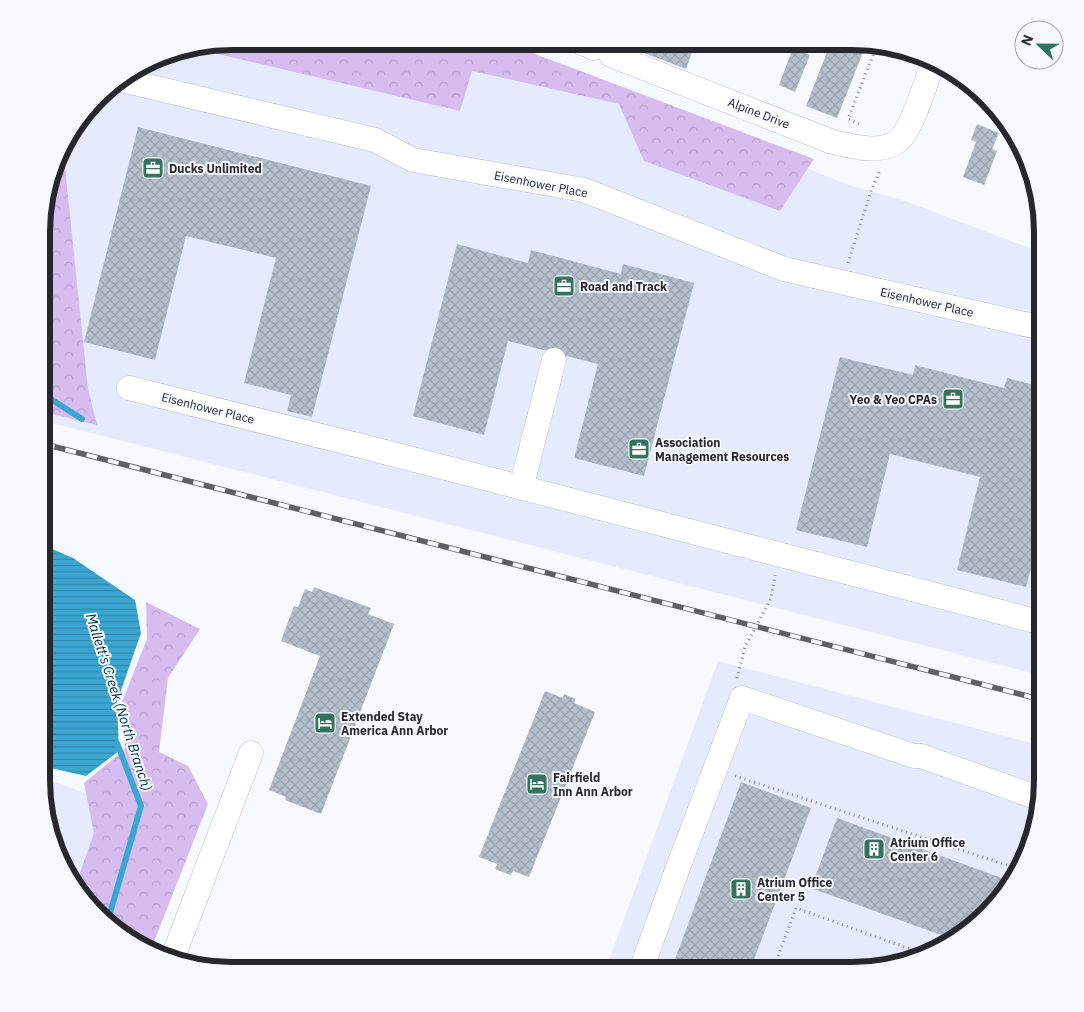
<svg xmlns="http://www.w3.org/2000/svg" width="1084" height="1012" font-family="'IBM Plex Sans',sans-serif">
<style>
.built{fill:#e5ebfd}
.forest{fill:url(#forest-crowns)}
.water{fill:url(#water-rules)}
.lines{fill:none;stroke-linecap:round;stroke-linejoin:round}
.stream{stroke:#3aa6d1;stroke-width:6}
.building{fill:url(#building-cross-hatch)}
.minor-casing{stroke:#bac0cd;stroke-width:25}
.path{stroke:#888b90;stroke-width:3;stroke-dasharray:1 4;stroke-linecap:butt}
.minor{stroke:#fff;stroke-width:24}
.rail-casing{stroke:#5e6065;stroke-width:5.5}
.rail{stroke:#f6f9fe;stroke-width:4;stroke-dasharray:11;stroke-linecap:butt}
.labels{text-anchor:middle;dominant-baseline:central;stroke-width:4;stroke-linejoin:round;paint-order:stroke}
.street-label{font-size:12px;fill:#26282d;stroke:#f6f9fe}
.poi-label{font-size:12px;font-weight:bold;fill:#26282d;stroke:#f6f9fe;text-anchor:start}
.water-label{font-size:14px;font-style:italic;fill:#003142;stroke:#f6f9fe}
.rim{fill:none;stroke:#26282d;stroke-width:6}
</style>
<defs>
<pattern id="forest-crowns" width="20" height="18" patternUnits="userSpaceOnUse" patternTransform="scale(1.25)"><rect width="20" height="18" fill="#d7bcf0"/><path d="M2 6a3 3 0 1 1 6 0M12 15a3 3 0 1 1 6 0" fill="none" stroke="#b8a2ce"/></pattern>
<pattern id="water-rules" width="6" height="5" patternUnits="userSpaceOnUse" patternTransform="scale(1.25)"><rect width="6" height="5" fill="#3aa6d1"/><path d="M0 2.5h6" fill="none" stroke="#3187aa"/></pattern>
<pattern id="building-cross-hatch" width="8" height="8" patternUnits="userSpaceOnUse" patternTransform="scale(1.25)"><rect width="8" height="8" fill="#b4bfcb"/><path d="M0 0l8 8M0 8l8-8" fill="none" stroke="#9ba4af"/></pattern>
</defs>
<rect width="100%" height="100%" fill="#f6f9fe"/>
<path class="built" d="M232,41H494L843,183L908,202L1042,253L1043,676L44,421L45,195L67,137L107,89L171,51Z
M718,661L1043,746V780L1023,864L977,923L924,956L864,970L605,971Z
M42,777L133,811L89,905L56,852L42,792Z"/>
<path class="forest" d="M232,41H501L814,159L780,211L644,161L619,104L472,71L460,111L192,48Z
M63,148L88,389L97,425L44,412L45,195Z
M146,602L200,629L168,678L159,752L188,766L208,804L150,952L89,905L76,884L94,833L84,783L125,749L122,702L147,639Z"/>
<path class="water" d="M43,545L73,558L135,600L141,633L117,702L119,751L86,776L42,766Z"/>
<g class="lines">
<path class="stream" d="M44,389L49,398L82,419
M108,920L141,806L117,743"/>
</g>
<path class="building" d="M624,42H671L693,50L686,69L623,45Z
M795,42H814L812,48Z
M831,42H867L837,118L806,106Z
M793,48L810,55L795,92L779,85Z
M977,124L999,133L992,149L997,151L984,185L963,177L976,142L971,140Z
M138,127L371,186L312,417L287,411L291,395L244,383L276,258L186,236L155,360L84,342Z
M457,244L528,263L531,250L621,274L623,264L694,283L644,476L574,458L598,364L508,341L484,435L413,416Z
M840,357L913,375L915,365L1004,388L1007,378L1042,387L1043,523L1026,587L957,570L980,477L890,454L867,547L796,530Z
M314,587L371,608L368,614L394,624L321,814L285,800L286,797L269,790L320,656L281,641L294,606L298,607L305,589L312,592Z
M545,691L563,698L564,694L576,699L574,703L595,712L529,877L513,871L511,875L495,869L497,864L479,857Z
M741,782L811,808L750,970H671Z
M837,818L1010,881L977,923L952,939L811,888Z"/>
<g class="lines">
<g class="minor-casing">
<path id="minor" d="M577,41L594,48
M611,55L830,141C850,146 880,155 898,141C912,130 927,79 934,60
M122,80L375,140L413,160L584,190L784,269L1042,328
M129,388L381,451L1043,623
M521,488L554,360
M173,957L251,753
M641,970L676,873L742,698L914,756H921L1038,798"/>
</g>
<path class="path" d="M859,124L848,119L877,45
M848,263L871,191L880,170
M737,678L745,647L771,598L775,575
M735,776L1019,869
M773,970L796,908L927,955"/>
<use href="#minor" class="minor"/>
<g class="rail-casing">
<path id="rail" d="M44,444L1043,700"/>
</g>
<use href="#rail" class="rail"/>
</g>
<defs>
<g id="office-square" transform="scale(1.125)"><rect x="-9" y="-9" width="18" height="18" rx="4" fill="#35725e" stroke="#f6f9fe"/><path d="M-6-3h4V-5.5h4V-3h4V5H-6ZM-1-4.5V-3h2v-1.5ZM-6 0V1H6V0Z" fill="#fff"/></g>
<g id="hotel-square" transform="scale(1.125)"><rect x="-9" y="-9" width="18" height="18" rx="4" fill="#35725e" stroke="#f6f9fe"/><path d="M-6-4.5h1.5V1H6V5H4.5V3h-9V5H-6ZM-4 0a1.8 1.8 0 1 1 3.6 0ZM.5 0V-2.5h3Q6-2.5 6 0Z" fill="#fff"/></g>
<g id="building-square" transform="scale(1.125)"><rect x="-9" y="-9" width="18" height="18" rx="4" fill="#35725e" stroke="#f6f9fe"/><path d="M-4-6H4V6H1V3H-1V6H-4ZM-2.5-4.3h1.7v1.8h-1.7ZM.8-4.3h1.7v1.8H.8ZM-2.5-1h1.7V.8h-1.7ZM.8-1h1.7V.8H.8Z" fill="#fff"/></g>
</defs>
<g fill-rule="evenodd">
<use href="#office-square" x="153" y="168"/>
<use href="#office-square" x="564" y="286"/>
<use href="#office-square" x="953" y="399"/>
<use href="#office-square" x="639" y="449"/>
<use href="#hotel-square" x="325" y="723"/>
<use href="#hotel-square" x="537" y="784"/>
<use href="#building-square" x="874" y="849"/>
<use href="#building-square" x="741" y="889"/>
</g>
<g class="labels">
<g class="street-label">
<text transform="translate(759 113) rotate(21)">Alpine Drive</text>
<text transform="translate(541 184) rotate(11)">Eisenhower Place</text>
<text transform="translate(927 302) rotate(13)">Eisenhower Place</text>
<text transform="translate(208 408) rotate(14)">Eisenhower Place</text>
</g>
<g class="poi-label">
<text x="169" y="168">Ducks Unlimited</text>
<text x="580" y="286">Road and Track</text>
<text x="937" y="399" text-anchor="end">Yeo &amp; Yeo CPAs</text>
<text x="655" y="442">Association<tspan x="655" dy="14">Management Resources</tspan></text>
<text x="341" y="716">Extended Stay<tspan x="341" dy="14">America Ann Arbor</tspan></text>
<text x="553" y="777">Fairfield<tspan x="553" dy="14">Inn Ann Arbor</tspan></text>
<text x="890" y="842">Atrium Office<tspan x="890" dy="14">Center 6</tspan></text>
<text x="757" y="882">Atrium Office<tspan x="757" dy="14">Center 5</tspan></text>
</g>
<g class="water-label">
<text transform="translate(119 702) rotate(72)">Mallett's Creek (North Branch)</text>
</g>
</g>
<path d="M0 0H1084V1012H0ZM232 50H852A182 182 0 0 1 1034 232V780A182 182 0 0 1 852 962H232A182 182 0 0 1 50 780V232A182 182 0 0 1 232 50Z" fill="#f6f9fe" fill-rule="evenodd"/>
<path class="rim" d="M232 50H852A182 182 0 0 1 1034 232V780A182 182 0 0 1 852 962H232A182 182 0 0 1 50 780V232A182 182 0 0 1 232 50Z"/>
<g transform="translate(1039 45) rotate(292)"><circle r="24" fill="#f6f9fe" stroke="#a3a5aa"/>
<path d="M0-4L9 19L0 12L-9 19Z" fill="#35725e"/>
<text y="-8" font-size="14" font-weight="bold" text-anchor="middle" fill="#26282d">N</text>
</g>
</svg>
